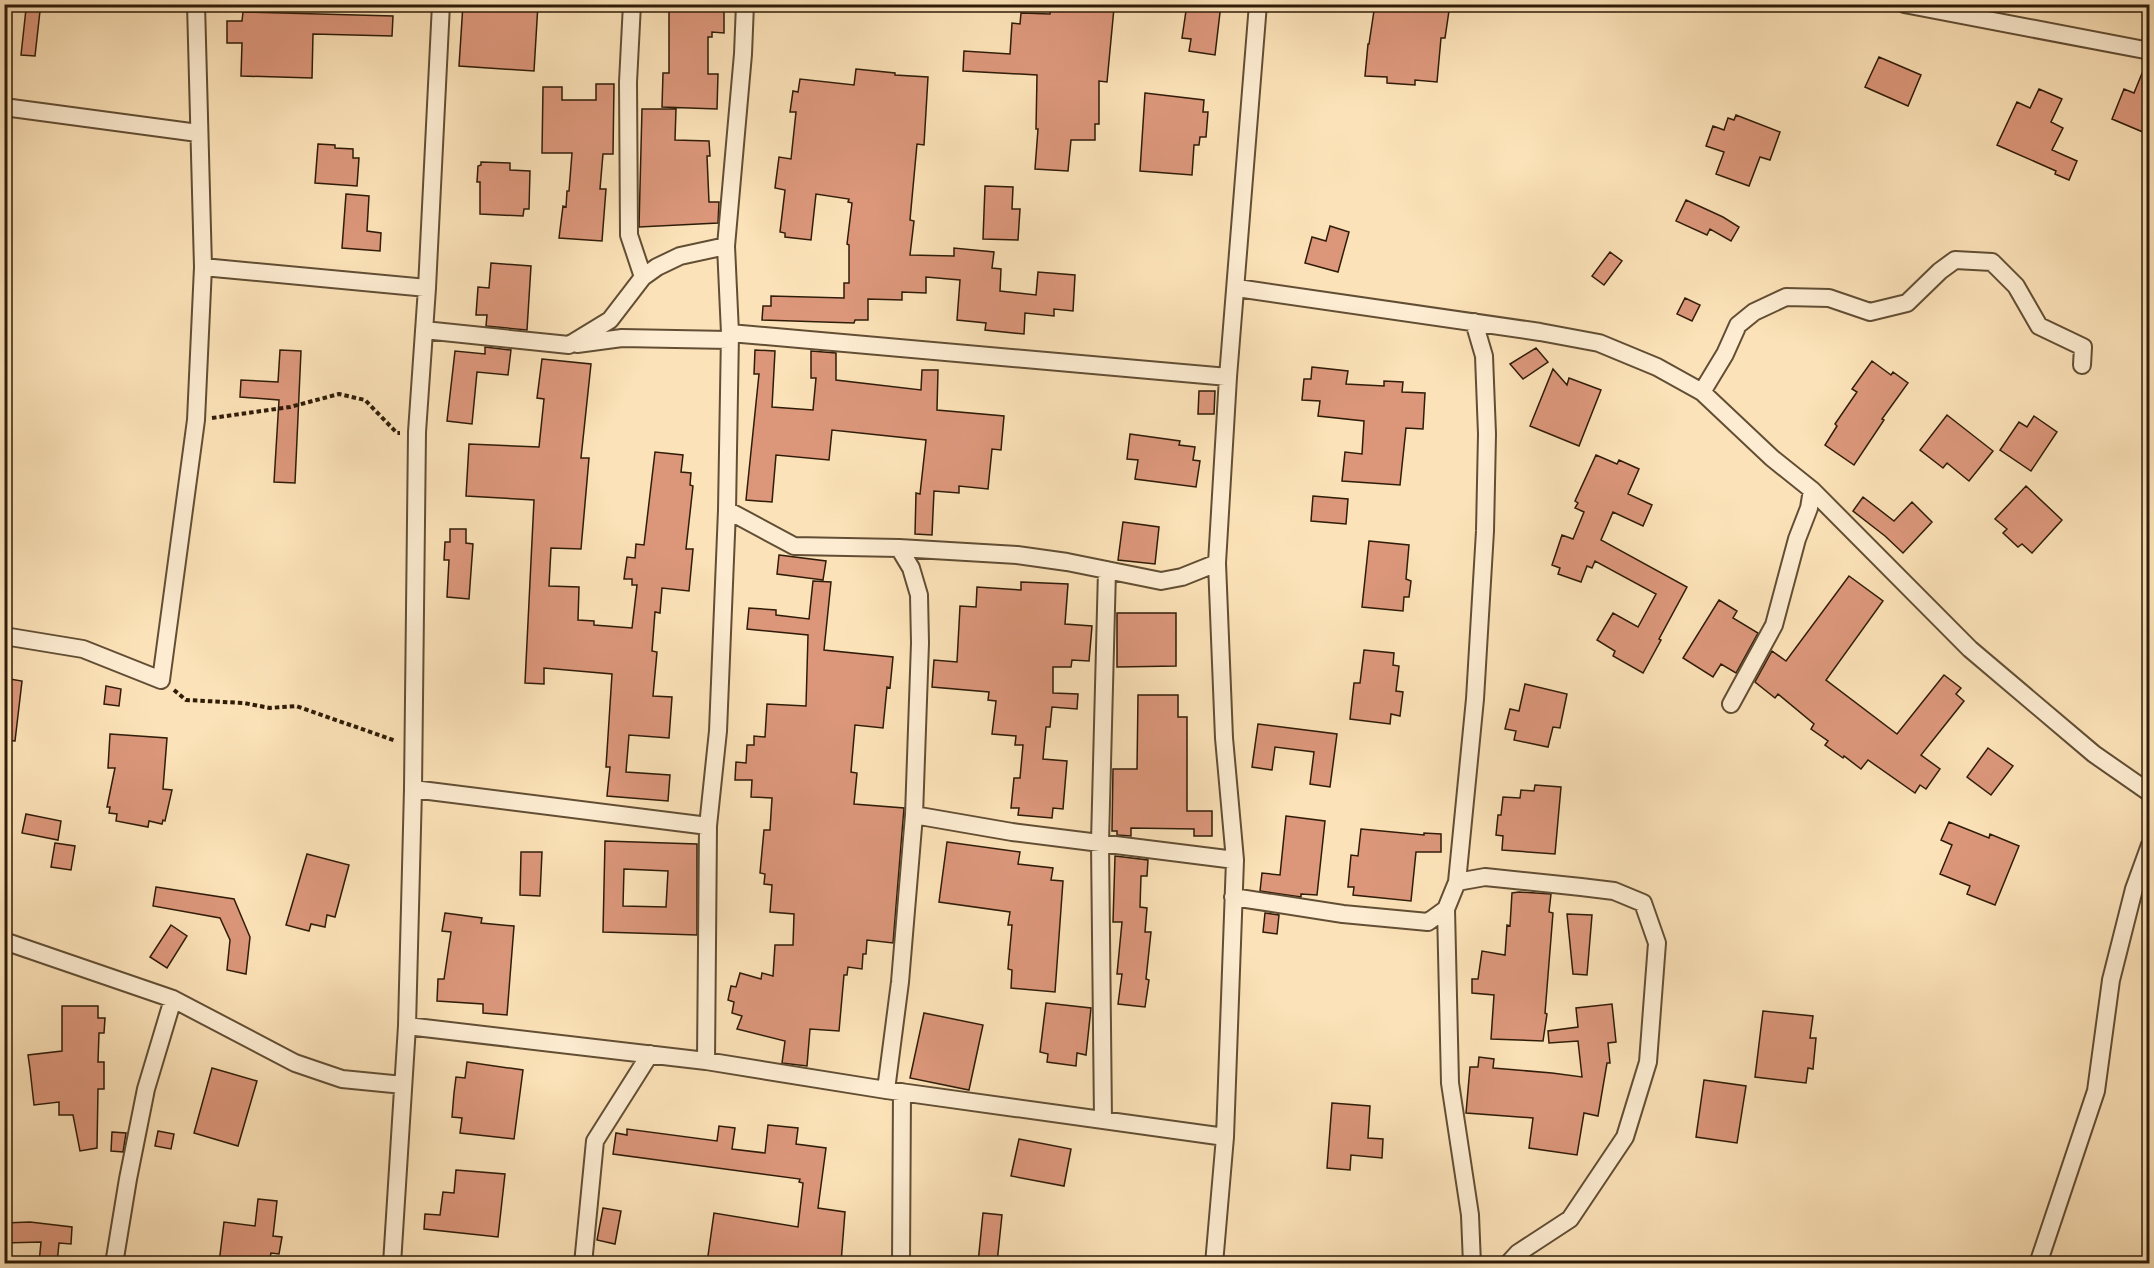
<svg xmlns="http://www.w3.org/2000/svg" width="2154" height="1268" font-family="'Libre Caslon Text',serif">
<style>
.building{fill:#dc977b;stroke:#2f1c08;stroke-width:1.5;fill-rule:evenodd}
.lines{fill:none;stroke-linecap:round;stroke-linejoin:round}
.minor-casing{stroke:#624e34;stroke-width:20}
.path{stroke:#2f1c08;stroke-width:4;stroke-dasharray:4.5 3;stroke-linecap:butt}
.minor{stroke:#fdecd1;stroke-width:16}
</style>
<rect width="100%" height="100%" fill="#fce2b8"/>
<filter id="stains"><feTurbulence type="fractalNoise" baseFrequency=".00333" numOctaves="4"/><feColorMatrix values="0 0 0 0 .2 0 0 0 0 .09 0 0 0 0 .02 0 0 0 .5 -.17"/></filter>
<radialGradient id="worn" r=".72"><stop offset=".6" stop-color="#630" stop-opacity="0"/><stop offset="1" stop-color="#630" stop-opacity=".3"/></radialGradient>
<path class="building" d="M463,4H538L534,71L459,66Z
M669,4H724V33L712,32V37H708V74H718L717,109L662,107L663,73H669Z
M1051,4L1114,8L1107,82L1099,81V124H1095V140H1071L1068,171L1035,169L1038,129H1036L1037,75L963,71L964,51L1010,54L1012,23L1020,24L1021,13L1050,14Z
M1187,4H1221L1215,55L1189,51L1191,39L1182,38Z
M1375,4H1450L1445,38H1441L1437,82L1415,80V85L1387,83V77L1365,76L1368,44H1369Z
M26,9L40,11L35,56L21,55Z
M243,12L393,16L392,36L313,34L312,78L241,76L242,43H227V21H242Z
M1879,57L1921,75L1908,106L1865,87Z
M2147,61H2150V135L2112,119L2124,89L2134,93Z
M856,69L895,73V75L928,77L924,145L917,144L910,220L914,221L910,255L954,256V248L994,252L992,268L1001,269L1000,291L1036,295L1038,272L1075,275L1073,311L1054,309V316L1025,313L1024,334L985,330L986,323L957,320L960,280L926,277V293L902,292V300L868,299V320H855L854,323L762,320L763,306H771V296L844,298V283H849V245L847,244L852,203L848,202L849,199L816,194L811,240L785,237V233L780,232L785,190L775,188L779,157L791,159L796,112H790L793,91L798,92L800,79L854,85Z
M596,84H614L613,154H603L600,189H606L602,241L559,238L563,206L566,207L567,191H569L572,153H542L543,87H562V100H596Z
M2039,89L2062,99L2051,122L2063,128L2052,150L2077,161L2069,180L2055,174L2056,171L1997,145L2017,102L2030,108Z
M1145,93L1204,100L1203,112H1208L1206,137H1200L1199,145H1194L1192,175L1140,171Z
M642,109H676L675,140L709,141L710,156H707L709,202H719L718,223L639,227Z
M1736,115L1780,132L1770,160L1760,157L1749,186L1716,174L1724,152L1706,146L1713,126L1724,130L1728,118L1734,120Z
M318,144L335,145V148L353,149V158H359L357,186L315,183Z
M481,162L510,163V170L530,171L529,209H524L523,216L480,214V182H477L478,166L481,165Z
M985,186L1013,187L1012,209H1020L1018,240L983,239Z
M346,194L369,196L367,231L381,233L380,251L342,248Z
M1686,200L1723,217L1739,227L1731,241L1710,229L1707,235L1676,221Z
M1330,226L1349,232L1338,272L1305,263L1312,237L1326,241Z
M1610,252L1622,261L1604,285L1592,276Z
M491,263L531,266L527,330L486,326L487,315H476L478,287L489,288Z
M1685,298L1700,305L1692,321L1677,314Z
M485,347L511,350L508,375L477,372L472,424L447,421L455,351L485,354Z
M1536,348L1548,362L1523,379L1510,364Z
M280,350L301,351L295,483L274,482L279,400L240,397L241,380L278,382Z
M755,350L775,351L772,407L813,410L816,378H811V351L836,353V380L921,390L922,370H938L937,410L1004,416L1001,450L992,449L988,489L959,486V493L934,491L932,535L915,534L916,493L920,494L926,440L832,430L829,460L776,455L772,502L746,500L759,374H754Z
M542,359L591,364L581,458H589L581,549L551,548L549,586L579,587L578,620L594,621V625L632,628L637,585H632V579H624L627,557L635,558L636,544L644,545L655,452L683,455L681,472L691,473L690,485L693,486L686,549H693L689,591L662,588L660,613L655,612L652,651L657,652L653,696L672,697L669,738L629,735L626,772L670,775L668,801L607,796L610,767H606L612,674L544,668V684L525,683L534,500L466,496L469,444L539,447L544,399L537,398Z
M1872,361L1891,375L1893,372L1908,383L1882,419L1884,420L1854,465L1825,445L1837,426L1835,424L1857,392L1852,389Z
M1312,367L1348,371L1346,384L1384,386V381L1403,382L1402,392L1425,393L1423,429L1406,428L1400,485L1342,481L1345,452L1362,454L1364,421L1318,416L1320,401L1302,400L1304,379H1311Z
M1553,369L1567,385L1569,378L1601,390L1579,446L1530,426Z
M1199,391H1215L1214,414H1198Z
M1947,415L1993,451L1969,481L1947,463L1943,468L1920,450Z
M2034,416L2057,432L2031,471L2000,450L2019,422L2027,427Z
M1130,434L1180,441L1179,445L1195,447L1193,460L1200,461L1196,487L1135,479L1138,460L1127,459Z
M1596,455L1617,464L1619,460L1639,469L1628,494L1652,505L1643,526L1613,512L1601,540L1687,587L1659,639L1661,640L1643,673L1613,656L1615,651L1597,640L1613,613L1638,627L1656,594L1595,561L1592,568L1587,566L1581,582L1558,574L1560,568L1552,565L1562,535L1573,539L1584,512L1575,508L1578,503L1575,501Z
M2026,486L2062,520L2032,553L2022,544L2018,547L2003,533L2007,529L1995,519Z
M1313,496L1348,499L1346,524L1311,521Z
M1863,497L1894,521L1912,502L1932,522L1903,553L1885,536L1853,511Z
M1123,522L1159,527L1155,564L1118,560Z
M450,529H466V543L473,544L469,599L447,597L449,560H444L445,542H450Z
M1369,541L1409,545L1406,579L1411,581L1409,597H1404L1403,611L1362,607Z
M779,555L826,561L823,580L777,574Z
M1849,576L1883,601L1826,680L1897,734L1944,675L1961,688L1956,694L1964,701L1921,755L1940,769L1926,789L1920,785L1915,793L1868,760L1861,769L1844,756L1843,758L1825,745L1828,741L1811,729L1814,724L1778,694L1775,698L1755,682L1772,651L1786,661Z
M813,581L831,582L824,650L893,657L890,688L887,687L883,728L855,725L851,772L857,773L854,804L904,808L893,943L867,940L866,954H863L862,969L848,967L847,975H844L839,1031L810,1029L807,1066L782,1063L785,1041L737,1029L742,1016L732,1013L734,1002L728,1000L731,986L736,987L740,973L761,979L762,973L773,976L775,945H793L794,914L770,912L772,885L764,884L765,874L760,873L764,830H770L772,798L751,797L752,780H735L736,762L746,763L747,745H754V736L765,737L767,704L806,706L808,635L747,629L749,608L776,610V615L809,619Z
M1021,582L1068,584L1065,624L1092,626L1089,661L1072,660L1071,667H1053V693L1078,694L1077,709L1052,707L1050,727H1046L1043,759L1067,761L1063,809L1053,808L1052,818L1018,815L1019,808H1011L1014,778H1020L1023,745H1015L1016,736L992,734L996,701L988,700L989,692L932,687L934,660L957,662L960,606L976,607L977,587L1021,590Z
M1719,600L1737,611L1733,618L1758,633L1736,673L1721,664L1713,677L1683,658Z
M1117,613H1176V666L1117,667Z
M1364,650L1394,653L1393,665L1399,666L1396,691L1403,692L1400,716L1391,714L1390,724L1350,719L1354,683H1360Z
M4,678L22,681L15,741L4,740Z
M1525,684L1567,694L1560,728L1553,727L1548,747L1514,740L1516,731L1505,729L1510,709L1519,711Z
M106,686L121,689L119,706L104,704Z
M1138,695H1178V717H1187V811H1212V836H1194V829L1131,828V836L1117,835V831H1112L1113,769H1137Z
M1258,724L1337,734L1330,787L1310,784L1314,752L1275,747L1272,770L1252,767Z
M110,734L167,738L163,789L172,790L165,821L163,820L162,824L149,821L148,827L116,821L117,814L109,813L110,807H107L115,768H108Z
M1988,748L2013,766L1991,795L1967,777Z
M1535,785L1561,787L1555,854L1502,850L1503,836L1496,835L1498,815H1501L1503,797L1520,798L1521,790L1534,791Z
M26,814L61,821L58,840L22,833Z
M1286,816L1325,821L1317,895L1301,894V897L1260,891L1262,873L1280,875Z
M1949,822L1989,838L1990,834L2019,846L1995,905L1967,894L1970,886L1940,874L1952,845L1941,840Z
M1361,829L1424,835V833L1441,834V852H1416L1411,901L1353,895L1354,887H1348L1351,855L1358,856Z
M605,841L697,844V935L603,932ZM624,869L668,871L666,907L623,906Z
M947,842L1020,852L1018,864L1053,868L1051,880L1063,881L1055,992L1011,988L1012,970L1008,969L1012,925H1008L1010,912L939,902Z
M55,843L75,846L71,870L51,867Z
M521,852H542L540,896L520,895Z
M307,854L349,865L335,917L327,915L325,927L311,924L309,931L286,925Z
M1115,856L1148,860L1147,876H1141L1140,907L1147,908L1145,932H1151L1146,979L1149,980L1145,1007L1118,1004L1122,974H1117L1122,922H1113Z
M156,887L234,899L250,937L246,974L227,970L230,940L220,918L153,906Z
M1519,892L1551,894L1549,912L1553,913L1545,1013L1547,1014L1543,1041L1491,1039L1494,995L1472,993V979H1478L1482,951L1505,955L1507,925L1510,926L1512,893Z
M445,913L482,918L481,923L514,926L507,1015L483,1013V1004L437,1001L438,979H444L451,932L442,931Z
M1265,913L1279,915L1277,934L1263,932Z
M1567,914L1592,915L1587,975L1573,974Z
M171,925L187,936L167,968L150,957Z
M1046,1003L1091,1008L1086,1055L1077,1053L1076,1066L1047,1062L1048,1054L1040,1052Z
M1612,1004L1616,1042L1608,1043L1610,1063H1607L1598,1116L1584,1113L1577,1155L1529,1148L1533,1118L1466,1113L1470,1067H1478L1479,1057L1494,1059L1493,1068L1552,1073L1582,1077L1578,1041L1549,1043L1548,1031L1578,1027L1576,1008Z
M62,1006H98V1018H105L104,1033H99L98,1062H104V1089H98L97,1148L80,1151L73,1115H59V1102L34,1105L30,1069L28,1055L62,1051Z
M1763,1011L1813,1016L1810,1038H1816L1813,1069L1808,1068L1806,1083L1755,1077Z
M924,1013L983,1025L969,1090L910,1078Z
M467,1062L523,1070L514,1139L460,1133L462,1118L452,1117L454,1093L456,1077L465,1078Z
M212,1068L257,1081L238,1146L194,1133Z
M1704,1080L1746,1086L1737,1143L1696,1137Z
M1332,1103L1370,1106L1368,1138L1383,1139L1382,1158L1351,1155L1350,1170L1327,1168Z
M768,1125L798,1128L796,1144L826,1148L818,1208L845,1212L841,1263H707L714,1213L798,1227L803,1183L799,1182L800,1179L613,1154L616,1133L627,1135V1129L717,1141L719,1126L735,1128L732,1149L765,1153Z
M158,1131L174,1134L171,1149L155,1146Z
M112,1132L126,1133L123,1152L111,1151Z
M1019,1139L1071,1149L1064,1186L1011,1176Z
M456,1170L505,1174L498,1237L424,1229L425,1214L440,1215L443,1192L454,1193Z
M258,1199L277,1201L273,1236L282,1237L279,1254L271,1253L269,1262L241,1258L240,1263H219L224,1222L255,1226Z
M603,1208L621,1211L615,1244L597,1240Z
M983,1213L1002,1215L997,1263H978Z
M30,1222L72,1227L71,1244L59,1243L57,1263H39L41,1242L4,1243V1223Z"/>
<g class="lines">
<g class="minor-casing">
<path id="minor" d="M632,4L628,82L629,235L643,277
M1904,4L2150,51
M4,107L198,133
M203,267L427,288
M1237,288L1540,332L1599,343L1657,367L1702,392L1772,458L1812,490L1970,649L2094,754L2150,793
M424,330L569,345L610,320L643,277L657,267L680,256L726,246
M730,333L1228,377
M577,344L622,338L729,340
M1702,392L1725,354L1738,325L1754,312L1786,297L1829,298L1870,312L1907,303L1940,271L1955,260L1992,262L2016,286L2039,326L2083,347L2082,365
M727,510L794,546L899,548L1017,555L1067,562L1161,581L1182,577L1217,563
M4,636L83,649L161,680L196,420L203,267L196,4
M1731,704L1774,625L1797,539L1809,508L1812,490
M413,789L708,826
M914,815L1012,832L1235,860
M1457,882L1485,877L1581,887L1614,891L1643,903L1657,943L1648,1062L1625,1137L1570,1219L1518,1253L1508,1264
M1233,897L1343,914L1428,922L1446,909L1457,882L1475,699L1485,531L1487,434L1484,356L1474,322
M1446,909L1450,1083L1470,1215L1472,1264
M4,941L173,999L295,1063L342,1079L403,1085
M407,1026L706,1061L886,1090L1225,1137
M706,1061L708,826L718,731L727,510L730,333L726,246L743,54L745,4
M886,1090L900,982L914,815L920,643L919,595L911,568L899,548
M1103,1120L1100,842L1107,570
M114,1264L128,1179L146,1089L173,999
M392,1264L407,1026L413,789L417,432L427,288L441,4
M583,1264L595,1141L650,1054
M901,1264L902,1092
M1214,1264L1225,1137L1235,860L1224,738L1217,563L1228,377L1258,4
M2038,1264L2096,1091L2111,980L2134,889L2150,845"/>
</g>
<path class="path" d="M212,418L290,407L339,394L365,400L397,433H400
M174,690L186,700L244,703L270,708L296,706L396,741"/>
<use href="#minor" class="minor"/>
</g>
<rect width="2154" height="1268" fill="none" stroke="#fce2b8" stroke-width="24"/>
<rect x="6" y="6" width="2142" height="1256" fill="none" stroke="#2f1c08" stroke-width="3"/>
<rect x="12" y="12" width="2130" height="1244" fill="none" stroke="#2f1c08" stroke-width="1.5"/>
<rect width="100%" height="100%" filter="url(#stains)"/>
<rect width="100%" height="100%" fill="url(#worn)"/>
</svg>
